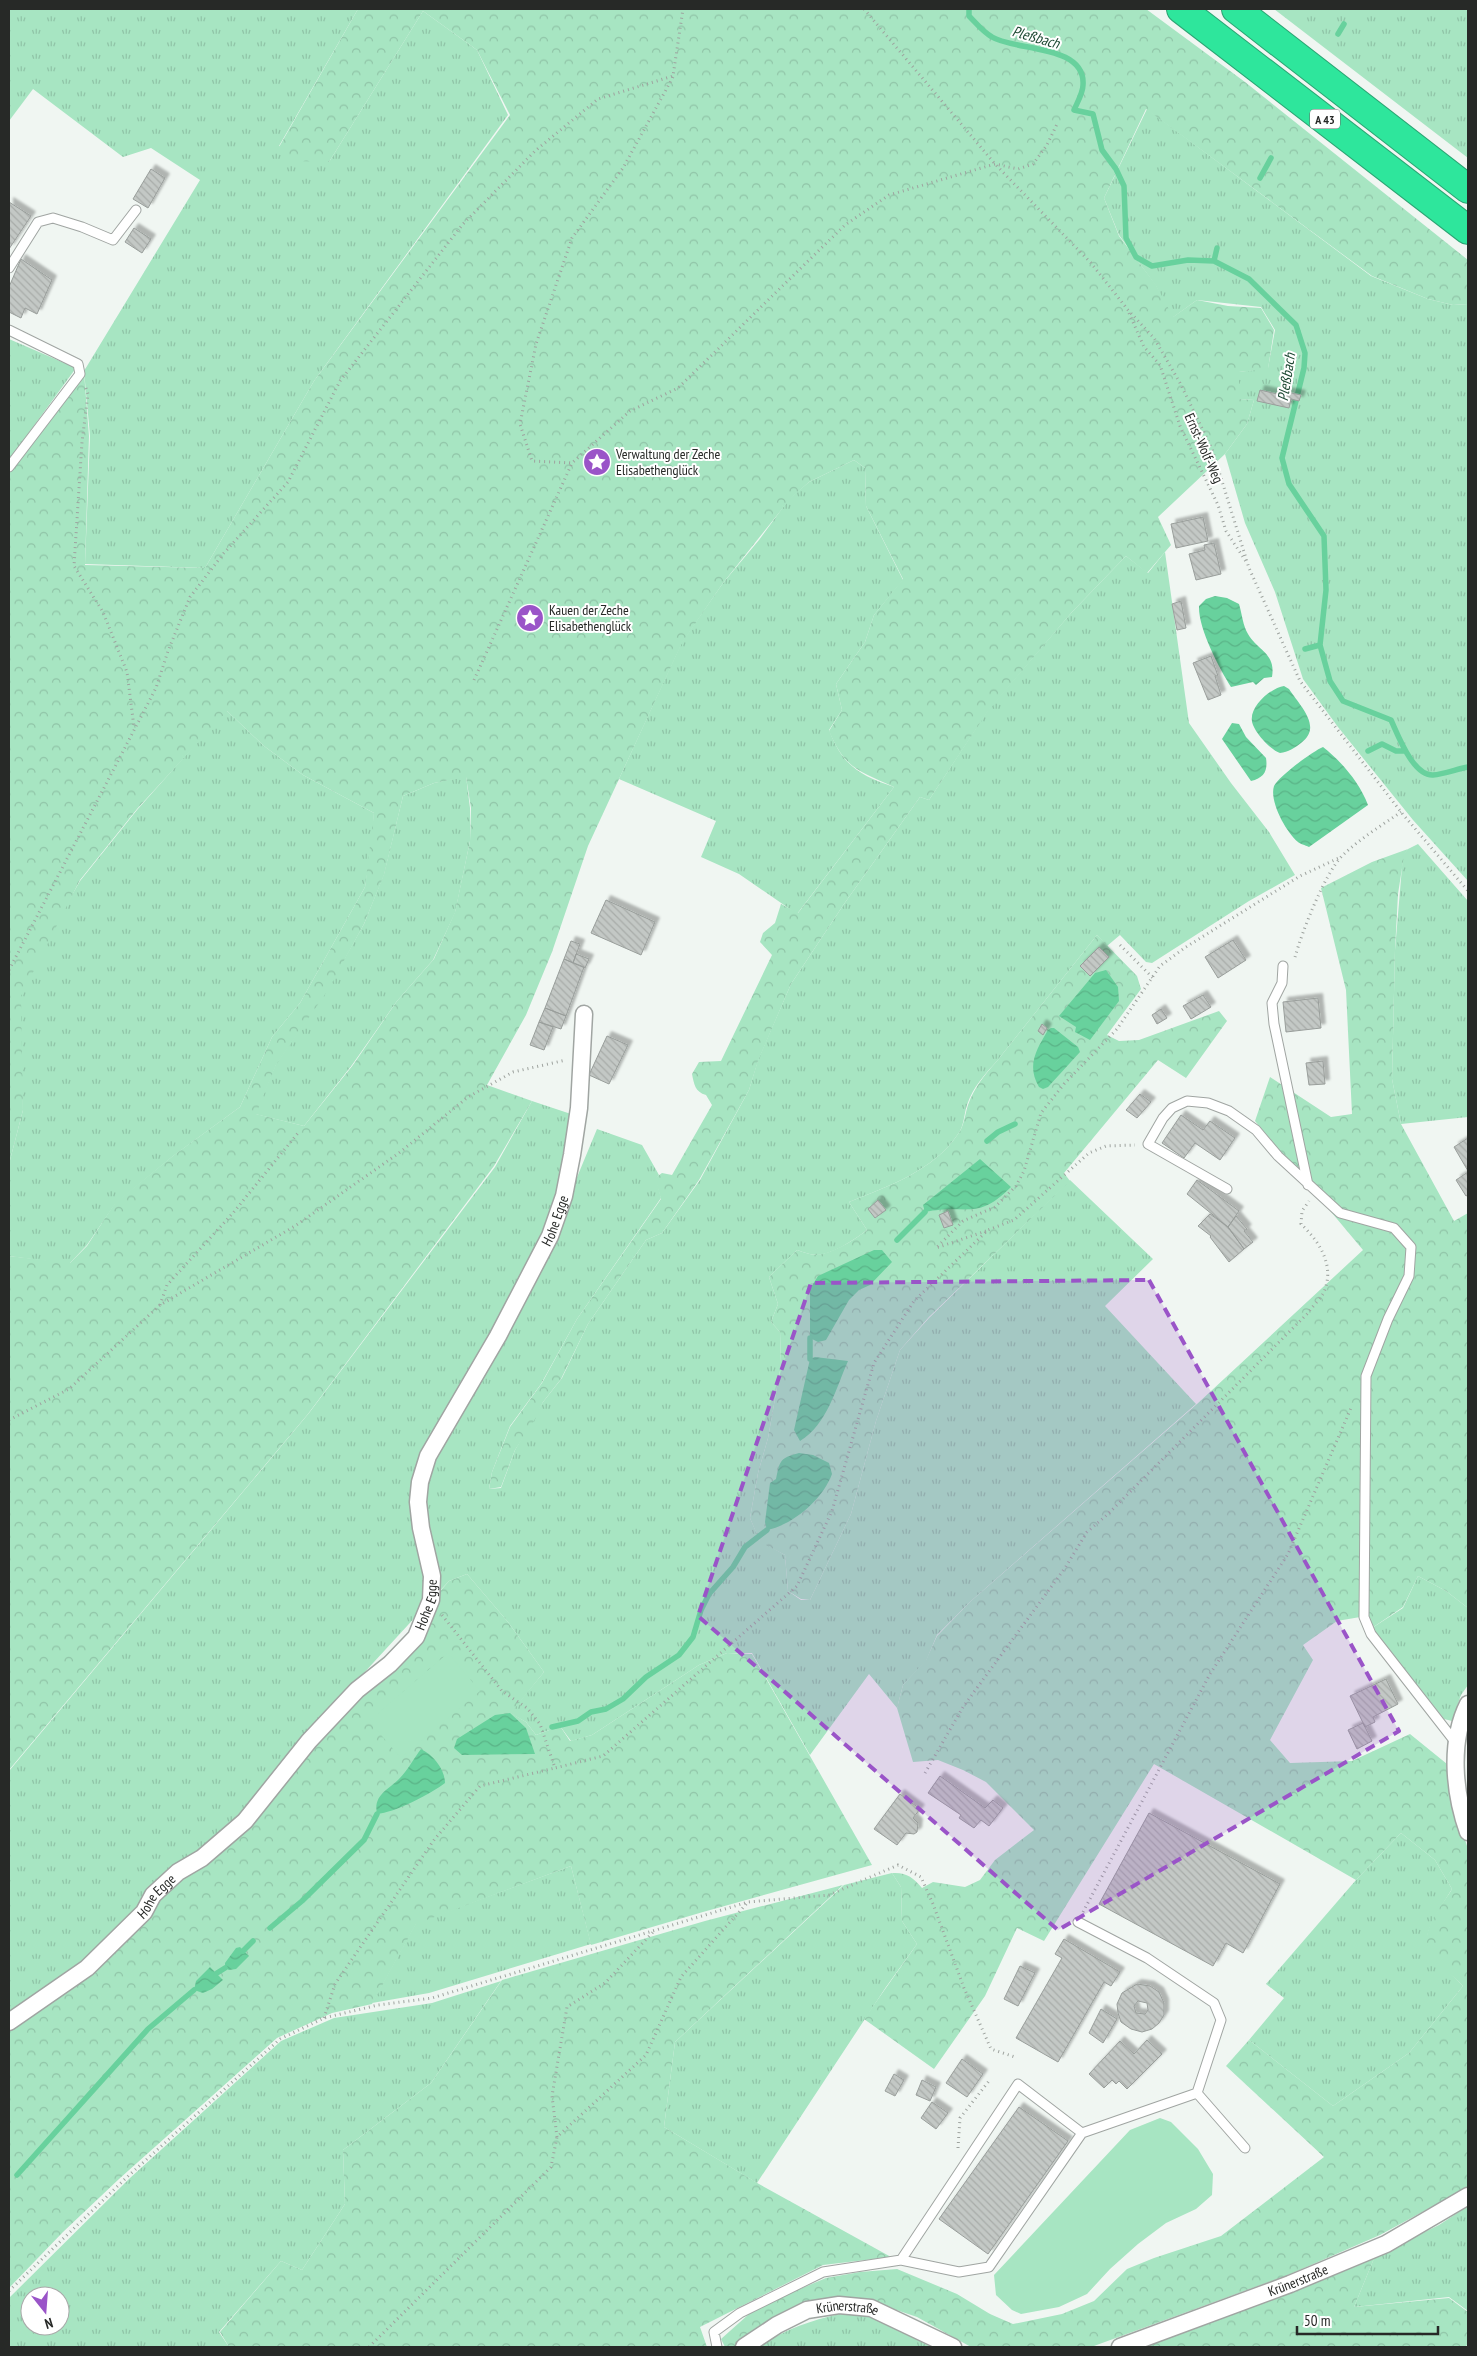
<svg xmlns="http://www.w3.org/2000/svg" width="1477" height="2356" font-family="'PT Sans Narrow',sans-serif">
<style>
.grass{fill:url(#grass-tufts);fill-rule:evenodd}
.forest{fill:url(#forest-crowns);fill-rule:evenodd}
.pitch{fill:#a7e5c2}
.water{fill:url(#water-waves)}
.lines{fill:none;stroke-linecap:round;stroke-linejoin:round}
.stream{stroke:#68d19d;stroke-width:5.5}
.building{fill:url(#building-back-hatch);stroke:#999e9b;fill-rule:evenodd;filter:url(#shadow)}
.service-casing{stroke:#a0a5a2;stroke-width:11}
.minor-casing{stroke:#a0a5a2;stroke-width:19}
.motorway-casing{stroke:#2ca473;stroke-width:30}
.path{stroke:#9ea39f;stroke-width:3;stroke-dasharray:1 4;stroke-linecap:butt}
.service{stroke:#fff;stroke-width:9}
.minor{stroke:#fff;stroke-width:16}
.motorway{stroke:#2ee69c;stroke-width:28}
.marked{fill:#9a54c8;fill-opacity:0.2;stroke:#9a54c8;stroke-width:4;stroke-dasharray:10 6;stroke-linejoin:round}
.labels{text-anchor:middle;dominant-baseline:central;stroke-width:4;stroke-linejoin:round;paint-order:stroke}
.shield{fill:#fff;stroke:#686968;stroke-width:1}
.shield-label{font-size:12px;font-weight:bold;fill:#272927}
.street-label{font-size:14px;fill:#272927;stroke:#fff}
.poi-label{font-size:14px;fill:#272927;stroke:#fff;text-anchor:start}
.water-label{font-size:15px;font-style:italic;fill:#1d4933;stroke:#fff}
</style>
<defs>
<pattern id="grass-tufts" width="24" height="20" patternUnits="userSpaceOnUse" patternTransform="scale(1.25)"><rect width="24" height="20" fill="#a7e5c2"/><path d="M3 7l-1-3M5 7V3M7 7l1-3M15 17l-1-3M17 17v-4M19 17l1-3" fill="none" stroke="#90c4a7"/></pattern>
<pattern id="forest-crowns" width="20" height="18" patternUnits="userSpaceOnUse" patternTransform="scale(1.25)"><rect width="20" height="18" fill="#a7e5c2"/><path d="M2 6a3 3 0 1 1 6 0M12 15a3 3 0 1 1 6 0" fill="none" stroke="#90c4a7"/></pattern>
<pattern id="water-waves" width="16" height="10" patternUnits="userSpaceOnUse" patternTransform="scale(1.25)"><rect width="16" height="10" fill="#68d19d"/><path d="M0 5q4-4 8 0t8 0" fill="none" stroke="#5ab387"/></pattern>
<pattern id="building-back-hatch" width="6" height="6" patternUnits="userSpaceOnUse" patternTransform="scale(1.25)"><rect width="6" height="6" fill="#c3c8c5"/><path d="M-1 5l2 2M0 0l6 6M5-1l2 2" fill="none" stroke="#a8aca9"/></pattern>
<filter id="shadow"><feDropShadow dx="4.5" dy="-4.5" stdDeviation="1" flood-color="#0004"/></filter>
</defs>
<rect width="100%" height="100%" fill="#f0f6f2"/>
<path class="grass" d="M9,9H358L279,146L329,162L423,11L477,50L508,115L314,381L205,568L85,564L90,436L84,371L200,180L151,148L123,157L33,89L9,121Z
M1274,9H1468V158Z
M1147,109L1371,276L1428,299L1453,305L1468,304V881L1413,820L1367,763L1338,727L1303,679L1275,592L1245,523L1225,454L1247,424L1254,400L1238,399L1239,372L1268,368L1275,330L1261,307L1197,300L1172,318L1156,286L1119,235L1104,198Z
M9,339L76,368L9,460Z
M854,460L865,468L866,506L903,580L874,615L865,642L836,684L842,710L829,730C843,766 859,775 894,787L797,914L739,874L701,857L716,821L619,779L682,642L723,583L759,540L789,499L809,482Z
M1165,552L1189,723L1231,783L1269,832L1295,875L1249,901L1152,963L1146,962L1120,935L1107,946L1097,935L997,1061C985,1074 973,1087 967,1105C964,1114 964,1127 958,1134C933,1171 889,1186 849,1202L867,1230C854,1240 833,1254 817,1255C811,1255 803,1252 797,1250L769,1277L778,1304L771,1322L780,1332L781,1365L768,1438L758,1473L750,1518L760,1541L785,1555L788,1591L801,1600H810L851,1514L876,1421L900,1350L929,1318L1070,1180L1153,1259L1105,1306L1196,1404L971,1601L937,1635L926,1661L903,1685L897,1708L869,1674L810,1755L752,1653H727L699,1665L592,1735L571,1741L560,1726L536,1735L526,1722L510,1713L544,1672L508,1622L467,1574L449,1581L435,1596L424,1485L432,1460L568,1199L597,1129L642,1145L659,1175L656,1178L661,1198L577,1319L541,1384L510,1426L492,1472L489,1489L501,1488L515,1450L543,1402L562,1378L588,1324L646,1240L662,1233L700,1180L749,1090L758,1060L791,984L844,904L920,797L929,800L988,710L1072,612L1126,556L1148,573Z
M226,710L264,746L303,775L374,813L372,844L365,887L300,1003L272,1037L240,1107L173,1156L115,1204L87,1245L69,1264L9,1256V1164L23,1110L15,995L80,881L137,810Z
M466,776L470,808V841L455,913L433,960L397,1001L352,1065L304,1126L255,1114L276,1064L327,990L364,924L384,874L403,796L434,783Z
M1418,844L1468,901V1117L1401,1124L1392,1079L1395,950L1403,855L1408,849Z
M532,1101L574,1115L571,1137L547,1234L420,1464L426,1595L419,1613L306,1736L243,1818L140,1910L93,1956L9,2017V1771L309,1413L495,1167Z
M1418,1576L1446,1591L1468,1608V1685L1461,1695L1452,1721L1444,1719L1372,1628L1403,1608Z
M1401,1833L1435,1860L1452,1889C1418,1943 1417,1941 1463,1986L1409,2053L1333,2106L1249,2040L1284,1998L1266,1984L1356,1880Z
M571,1866L591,1944L429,1993L372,2003L416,1923Z
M892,1873L901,1887L902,1921L917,1944L886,1987L757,2183L664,2127L675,2042L844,1885Z
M501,1981L431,2083L343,2150L345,2204L302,2270L281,2261L219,2332L229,2347H9V2298L130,2178L281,2041L334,2018L432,2003ZM30,2296H60V2326H30Z
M1468,2206V2311L1449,2297L1354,2307L1375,2256L1439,2225Z
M840,2314L871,2316L931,2347H757C785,2330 808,2321 840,2314Z"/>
<path class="forest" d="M358,9H1146L1245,82L1468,260V304L1453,305L1428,299L1372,276L1146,109L1104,198L1119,236L1156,285L1173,317L1197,300L1228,306L1261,308L1274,330L1268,369L1239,372V399L1254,400L1247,424L1225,454L1158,517L1171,545L1147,573L1126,556L1072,612L988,711L929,800L920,797L844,904L791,984L758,1061L749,1090L699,1180L662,1233L646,1240L588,1324L561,1379L543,1402L534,1421L515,1450L501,1487L489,1489L492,1472L510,1427L542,1383L577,1319L661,1199L655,1178L662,1173L672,1175L712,1105L706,1095C695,1092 694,1084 692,1074L699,1062L721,1061L772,955L760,942L763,933L775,923L781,904L798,913L894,787C859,771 845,769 829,731L842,710L836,684L865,642L874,615L903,579L866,506L865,468L854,460L809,482L790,499L723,583L682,643L588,846L552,952L526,1015L487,1085L532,1101L494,1166L308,1414L9,1770V1256L70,1263L87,1246L115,1203L174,1155L240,1107L272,1037L300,1003L365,887L374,813L303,775L264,746L227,711L137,809L80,880L21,996L23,1110L9,1164V461L77,369L84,372L89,436L85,565L205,568L314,381L510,115L477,50L423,11L329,162L293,161L279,147ZM466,777L471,808L470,841L455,912L434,959L397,1001L353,1065L304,1126L256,1114L276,1065L328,990L364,924L384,875L403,796L434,783Z
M1408,849L1404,855L1398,894L1395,950L1392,1079L1401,1124L1454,1221L1468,1213V1608L1446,1591L1418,1576L1403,1607L1372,1628L1366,1616L1337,1621L1303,1645L1313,1660L1270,1740L1290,1763L1352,1761L1410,1734L1447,1764L1448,1787L1468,1849V2187L1380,2235L1288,2275L1094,2346L971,2347L917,2317L873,2302L850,2298L824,2299L773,2319L734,2347H725L721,2339L749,2314L788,2294L826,2278L860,2272L897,2269L957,2294L990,2314L1013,2324L1062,2314L1094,2301L1127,2269L1154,2258L1221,2236L1324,2157L1226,2066L1249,2040L1333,2106L1409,2053L1463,1986C1453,1975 1437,1965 1430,1953C1418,1932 1442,1906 1452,1889L1435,1860L1401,1833L1356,1880L1154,1764L1044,1941L1017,1928L985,1996L934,2069L864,2019L917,1944L902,1921L901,1887L892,1873C906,1872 913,1877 922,1888L933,1882L965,1887L980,1880L995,1860L1034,1830L986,1782L963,1770L938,1760L913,1762L897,1708L903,1685L926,1660L937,1636L971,1601L1197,1404L1363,1250L1255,1121L1270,1077L1331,1117L1352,1114L1346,990L1321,888L1372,862Z
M1097,935L1137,976L1141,989L1107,1035L1119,1041L1139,1040L1219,1011L1227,1021L1186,1078L1158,1060L1064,1173L1070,1181L929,1317L900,1350L876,1421L851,1514L810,1600L801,1599L788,1591L785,1555L760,1542L750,1518L758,1473L768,1438L781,1365L780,1332L771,1322L778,1304L769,1277L797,1250C803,1252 811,1255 817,1255C833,1253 855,1240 867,1230L849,1202C889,1186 933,1171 958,1134C964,1127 965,1114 968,1105C974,1088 985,1074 997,1061Z
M467,1574L508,1622L544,1672L511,1713L526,1722L536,1735L560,1726L570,1741L592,1735L699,1665L727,1653L752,1654L872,1865L703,1912L591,1945L571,1866L416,1924L372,2004L332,2013L277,2038L119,2179L63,2232L9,2288V2030L180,1874L338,1716L407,1656L430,1625L435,1597L449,1581Z
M843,1885L675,2042L664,2127L759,2184L891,2257L823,2265L700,2327L707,2347H229L220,2332L281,2261L302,2270L345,2204L343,2150L431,2083L502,1980L705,1921Z
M1375,2256L1354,2307L1449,2298L1468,2312V2344L1465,2347H1141Z"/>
<path class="pitch" d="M448,1653L480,1691L401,1758L369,1721Z
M1160,2118L1171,2122L1198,2149L1213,2174L1212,2195L1196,2209L1166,2223L1138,2244L1110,2269L1087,2294L1059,2307L1021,2314L1012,2310L996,2295L994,2275L1130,2130Z"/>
<path class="water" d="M1215,596L1227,598L1239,604C1242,614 1243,626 1248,634C1258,651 1276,653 1272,677L1264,678L1256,685L1253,682L1231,687C1219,668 1198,628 1199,606L1206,599Z
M1284,686L1289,689C1300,706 1323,727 1301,743C1295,748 1288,752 1280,753C1271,750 1257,735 1253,725C1246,709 1270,688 1284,686Z
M1232,723L1239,724L1246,737L1266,758C1268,771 1264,778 1251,781L1222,739Z
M1323,747C1341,761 1360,783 1368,805L1309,847C1305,845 1300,844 1298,842C1286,832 1269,801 1274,786C1278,777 1313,751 1323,747Z
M1106,970L1118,987L1119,1001L1090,1040L1075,1032L1076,1027L1059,1016L1095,973Z
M1051,1028H1054L1078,1047L1080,1052L1048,1087L1043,1089L1039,1087C1026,1065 1037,1049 1048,1030Z
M980,1159L1011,1187C976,1222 967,1203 925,1212L923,1205Z
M874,1250H882L892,1262L870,1285L859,1290L849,1300L826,1340L818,1342L810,1338V1289L818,1276Z
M815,1357L848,1361C836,1388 827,1425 800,1441L794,1430L810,1359Z
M799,1453L813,1455L829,1463L832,1474C823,1499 793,1525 767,1530L765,1522L770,1483L776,1479C780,1460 780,1458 799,1453Z
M510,1713L526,1728L535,1754L462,1755L454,1748L457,1739L495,1715Z
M421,1749C433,1755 445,1769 445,1783C432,1793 394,1813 377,1814C373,1795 388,1790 399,1779C408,1770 414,1758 421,1749Z
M240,1947L249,1956L236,1969L229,1970L225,1968V1963L236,1948Z
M210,1967L223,1980L212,1989L203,1993L194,1990L196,1981Z"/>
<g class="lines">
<path class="stream" d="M969,9V16C976,23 983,32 992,37C1014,51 1086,44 1083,85C1083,93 1077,103 1074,110L1093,114L1102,150L1116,169L1124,186L1126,238L1136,257L1152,266L1188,260L1214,261L1249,279L1296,325L1305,353L1304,368L1282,458L1289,484L1324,536L1326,590L1320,645L1330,681L1343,701L1391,720C1398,735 1413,776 1433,775C1444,774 1457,769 1468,767
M1338,34L1344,24
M1260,178L1271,158
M1214,261L1217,248
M1305,649L1320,645
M1368,751L1382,744L1396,751H1405
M987,1141L998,1132L1015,1124
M897,1240L925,1212
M810,1359V1338
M552,1727L578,1721L591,1712L606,1709L623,1699L646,1677L679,1655L693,1637L701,1610L709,1594L733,1567L745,1547L767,1530
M270,1928L302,1901L364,1840L377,1814
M243,1951L253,1941
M217,1973L225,1968
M17,2175L148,2029L194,1990"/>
</g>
<path class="building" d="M151,169L165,178L148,208L133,199Z
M9,202L31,216L9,249Z
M134,228L151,239L142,253L125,242Z
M21,259L52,280L37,314L25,308L21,318L9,312V287Z
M1260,390L1286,396L1287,392L1301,395L1299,401L1291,399L1289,408L1257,401Z
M1203,517L1208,541L1176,548L1171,524Z
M1214,543L1221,574L1196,580L1189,554L1205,550L1204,545Z
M1181,601L1186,628L1177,630L1172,604Z
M1211,656L1218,676H1215L1221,695L1208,700L1193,663Z
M606,900L655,922L641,955L591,933Z
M1233,940L1246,960L1218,978L1205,957Z
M571,941L580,944L573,963L564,959Z
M1099,947L1109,957L1090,976L1080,966Z
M576,954L589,959L585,968L573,963Z
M564,959L584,967L566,1016L545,1008Z
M1203,995L1211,1007L1191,1019L1183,1006Z
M1318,998L1321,1028L1286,1032L1283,1002Z
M545,1008L566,1016L561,1029L539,1022Z
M1161,1009L1167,1018L1157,1024L1152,1015Z
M539,1022L553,1027L544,1050L530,1045Z
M1042,1024L1047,1028L1043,1035L1038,1031Z
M607,1036L628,1045L609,1084L589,1075Z
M1323,1061L1325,1084L1309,1085L1306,1063Z
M1140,1094L1151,1102L1137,1118L1126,1110Z
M1181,1115L1203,1130L1210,1121L1235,1138L1220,1160L1195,1143L1184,1158L1162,1143Z
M1468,1138V1171L1454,1147Z
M1468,1172V1195L1466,1196L1456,1180Z
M1197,1180L1239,1211L1228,1227L1187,1194Z
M878,1200L886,1210L875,1218L868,1209Z
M948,1211L953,1225L944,1228L939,1215Z
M1210,1214L1228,1227L1244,1249L1229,1262L1210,1237L1211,1236L1198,1226Z
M1236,1216L1247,1229L1244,1231L1253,1242L1244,1249L1228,1227Z
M1386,1679L1398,1704L1373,1717L1375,1722L1365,1727L1350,1696Z
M1363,1723L1372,1741L1357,1749L1348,1730Z
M940,1776L985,1808L993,1800L1003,1808L989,1826L981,1820L974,1828L959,1818L961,1815L928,1793Z
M900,1794L920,1809L913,1818L918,1823L917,1832L914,1834L906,1833L897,1845L874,1829Z
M1149,1813L1280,1884L1243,1953L1226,1943L1213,1966L1099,1904Z
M1064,1939L1120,1972L1111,1986L1104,1982L1058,2062L1016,2038L1062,1958L1055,1954Z
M1020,1966L1035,1973L1018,2006L1004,1999Z
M1137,1984L1150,1986L1159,1992L1164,2003V2015L1159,2023L1152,2029L1142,2032L1131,2029L1121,2022L1118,2013L1117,2004L1122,1993ZM1138,2001L1147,2003L1148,2010L1145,2014L1136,2013L1134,2006Z
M1101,2009L1117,2019L1103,2043L1089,2033Z
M1147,2040L1162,2054L1127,2089L1119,2081L1116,2084L1112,2080L1104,2088L1089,2074L1120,2041L1134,2054Z
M962,2059L983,2074L967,2097L946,2083Z
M894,2074L904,2080L895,2096L885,2091Z
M922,2080L936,2087L930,2101L916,2095Z
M932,2102L948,2113L936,2129L921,2118Z
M1019,2107L1068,2141L988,2254L939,2219Z"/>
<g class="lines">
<g class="service-casing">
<path id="service" d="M9,268L38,222L53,218L82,227L113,240L136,210
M9,330L78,364L80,374L9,467
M1283,966L1282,983L1272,1003L1274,1024L1308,1185
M1227,1189L1148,1144L1163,1118L1172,1108L1187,1101L1208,1103L1229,1111L1256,1130L1278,1156L1340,1213L1394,1228L1411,1247L1409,1276L1388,1319L1366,1376L1364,1617L1371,1634L1456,1743
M1078,1922L1147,1958L1214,2003L1221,2020L1197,2093
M901,2260L959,2272L989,2267L1082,2133L1197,2093L1245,2148
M717,2347L714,2332L740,2313L823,2272L901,2260L1018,2084L1082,2133"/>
</g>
<g class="minor-casing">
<g id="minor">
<path d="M1468,1704C1449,1742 1454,1793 1468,1832"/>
<path id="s1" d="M9,2022L87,1968L144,1912L153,1895L178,1872L202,1858L245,1821L309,1741L357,1690L390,1664L416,1637L431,1600L432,1576L421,1528L418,1502L420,1482L428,1456L498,1336L550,1236L564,1196L572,1155L579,1108L584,1014"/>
<path id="s2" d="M744,2347L777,2325L807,2310L839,2305L871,2308L953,2347"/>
<path id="s3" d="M1120,2347L1290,2284L1386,2244L1468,2196"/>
</g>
</g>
<g class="motorway-casing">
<path id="motorway" d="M1181,9L1468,230
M1236,9L1468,189"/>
</g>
<path class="path" d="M864,9L995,164L1091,263L1128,310L1154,338L1180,383L1212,449L1249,568L1300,681L1401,812L1468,891
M673,77L623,168L572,238L536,344L520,424L532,461L572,463L630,411L678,388L845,225L889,195L995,164L1018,169L1033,164L1047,145L1058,122
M1129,313L1144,347L1160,365L1180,426L1218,505L1226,531L1247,563
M86,388L88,394L82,442L74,566L103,612L127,672L134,727
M474,680L572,463
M1120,945L1153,978
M1295,957C1302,932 1324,875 1342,856C1359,839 1381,826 1401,812
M9,970L156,688L168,651L190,597L224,553L288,482L340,381L463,224L535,151L598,99L673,76L683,9
M986,1231L936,1248L963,1221L995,1207L1016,1186L1024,1171L1041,1113L1064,1084L1117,1029L1160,966L1186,947L1300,876L1341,857
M160,1305L167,1285L233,1213L298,1133
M9,1420L69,1389L160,1305L295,1226L399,1153L468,1097L513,1072L566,1060
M442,1615L502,1691L527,1708L540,1724L555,1768L603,1756L797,1586L832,1511L874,1363L914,1301L988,1230L1014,1220L1089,1153L1106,1146L1135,1145
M925,1773L963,1707L1065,1568L1087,1532L1108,1514L1308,1313C1312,1307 1319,1300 1323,1294C1336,1267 1320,1242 1301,1224L1302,1211L1309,1201
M1083,1912L1210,1674L1288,1554L1351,1408
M324,2018L335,1984L434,1840L480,1786L555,1768
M557,2137L552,2096L567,2007L605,1983L654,1931
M958,2148L960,2118L989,2081
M9,2291L126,2178L280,2039L324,2018L378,2005L432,1998L748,1902L829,1895L898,1865L921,1877L933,1904L964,1988L991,2049L1015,2057
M369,2347L551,2167L557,2137L646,2055L681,1977L748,1902"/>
<use href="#service" class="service"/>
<use href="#minor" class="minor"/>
<use href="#motorway" class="motorway"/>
</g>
<path class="marked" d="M1149,1280L1399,1731L1058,1930L698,1616L811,1283Z"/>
<defs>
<g id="sight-disc" transform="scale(1.4375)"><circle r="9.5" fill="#9a54c8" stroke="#fff"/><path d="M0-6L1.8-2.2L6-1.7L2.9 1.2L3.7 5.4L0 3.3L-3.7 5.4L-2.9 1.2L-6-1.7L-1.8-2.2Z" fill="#fff"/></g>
</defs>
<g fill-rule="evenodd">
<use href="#sight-disc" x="597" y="462"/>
<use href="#sight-disc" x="530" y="618"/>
</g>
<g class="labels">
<rect class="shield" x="1310" y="109.5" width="30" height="19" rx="4"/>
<g class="shield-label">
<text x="1325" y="119">A 43</text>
</g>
<g class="street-label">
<text transform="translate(1204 448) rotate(66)">Ernst-Wolf-Weg</text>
<text stroke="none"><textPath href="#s1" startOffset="1019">Hohe Egge</textPath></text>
<text stroke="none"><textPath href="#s1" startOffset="599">Hohe Egge</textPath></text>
<text stroke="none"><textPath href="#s1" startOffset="195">Hohe Egge</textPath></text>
<text stroke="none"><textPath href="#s3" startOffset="190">Krünerstraße</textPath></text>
<text stroke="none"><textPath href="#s2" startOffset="114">Krünerstraße</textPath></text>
</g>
<g class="poi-label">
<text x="616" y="454">Verwaltung der Zeche<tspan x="616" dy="16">Elisabethenglück</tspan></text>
<text x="549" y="610">Kauen der Zeche<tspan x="549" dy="16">Elisabethenglück</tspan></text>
</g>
<g class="water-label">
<text transform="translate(1036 37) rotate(16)">Pleßbach</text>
<text transform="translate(1286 377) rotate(-81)">Pleßbach</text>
</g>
</g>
<rect width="1477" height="2356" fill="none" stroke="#272927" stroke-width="20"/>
<g transform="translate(45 2311) rotate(163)"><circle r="24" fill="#ffffff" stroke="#a9a9a9"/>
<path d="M0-4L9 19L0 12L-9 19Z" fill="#9a54c8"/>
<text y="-8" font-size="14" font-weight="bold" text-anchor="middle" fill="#272927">N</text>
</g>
<path d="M1297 2326v8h141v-8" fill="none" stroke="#272927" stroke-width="2.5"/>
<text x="1304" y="2326" font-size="15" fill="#272927" stroke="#ffffff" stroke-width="4" paint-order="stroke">50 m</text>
</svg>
